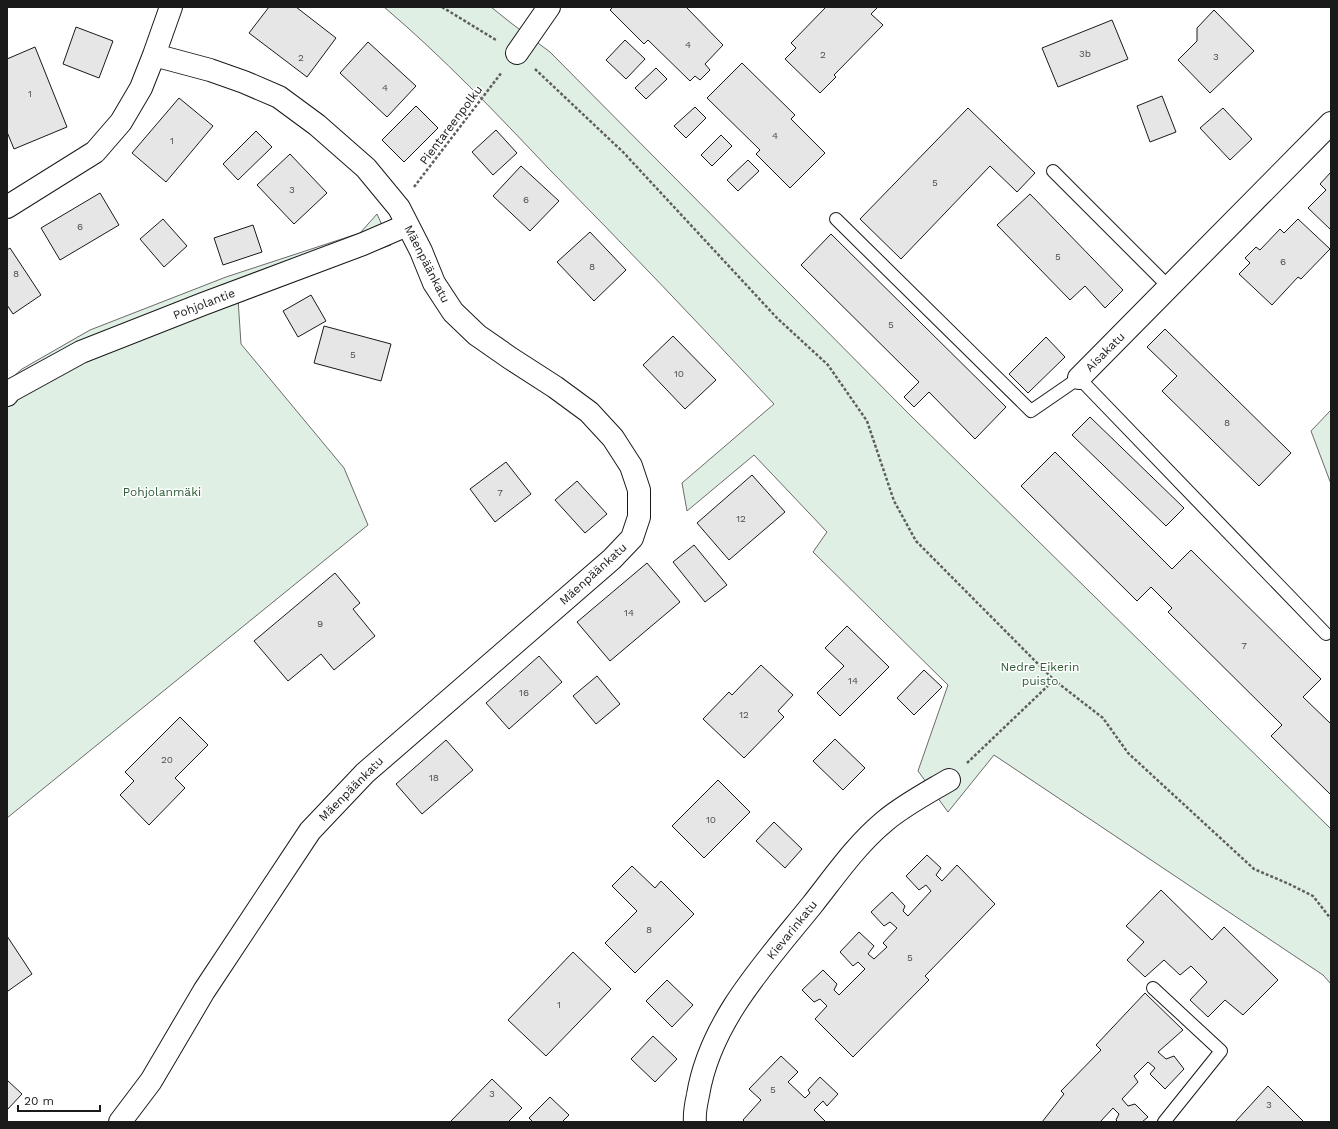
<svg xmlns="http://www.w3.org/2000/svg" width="1338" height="1129" font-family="'Work Sans',sans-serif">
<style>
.green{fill:#e0efe3;stroke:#6a6a6a}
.building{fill:#e6e6e6;stroke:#1a1a1a}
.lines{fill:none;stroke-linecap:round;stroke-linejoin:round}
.lane-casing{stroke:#1a1a1a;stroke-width:14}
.street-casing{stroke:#1a1a1a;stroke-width:24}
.path{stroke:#5f5f5f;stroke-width:2.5;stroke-dasharray:3 2;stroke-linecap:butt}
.lane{stroke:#fff;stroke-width:12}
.street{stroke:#fff;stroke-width:22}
.labels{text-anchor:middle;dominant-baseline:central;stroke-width:3;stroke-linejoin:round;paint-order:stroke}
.number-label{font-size:10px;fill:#4d4d4d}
.street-label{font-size:12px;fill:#1a1a1a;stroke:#fff}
.park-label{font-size:12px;fill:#2b5a34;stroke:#fff}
</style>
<rect width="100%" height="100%" fill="#fff"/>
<path class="green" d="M384,7H491L511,23L550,52L911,416L1331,829V984L1323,975L994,755L948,812L918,771L948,685L813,552L827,532L754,455L687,511L682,483L774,404C700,325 626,247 550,170C497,114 443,57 384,7Z
M377,214L391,245L238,299L241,344L344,468L368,525L7,818V382L22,369L90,330L226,277L360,233Z
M1331,410V484L1311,431Z"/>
<path class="building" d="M269,7H296L336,38L307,77L249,33Z
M613,7H686L723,45L705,64L710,70L700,80L695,76L690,81L648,40L644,44L610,10Z
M826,7H878L871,14L883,25L834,75L836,77L820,93L785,59L796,48L791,43Z
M1214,10L1254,51L1210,93L1178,60L1197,41V28Z
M1112,20L1128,59L1058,87L1042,48Z
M76,27L113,41L99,78L63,64Z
M625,40L645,59L626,79L606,60Z
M368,42L416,86L387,117L340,73Z
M35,47L67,127L14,149L7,132V59Z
M742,63L795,115L791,119L825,153L790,188L756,154L760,150L707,98Z
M656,68L667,79L646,99L635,88Z
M1162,96L1176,132L1150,142L1137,106Z
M179,98L213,126L166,182L132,153Z
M416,106L438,128L404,162L382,140Z
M695,107L706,118L686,138L674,126Z
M968,108L1035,173L1017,192L990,166L901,259L860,219Z
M1223,108L1252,139L1230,160L1200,128Z
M496,130L517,153L493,175L472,152Z
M256,131L272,147L238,180L223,164Z
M721,135L732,146L712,166L701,155Z
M290,154L327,193L294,224L257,185Z
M748,160L759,171L738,191L727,180Z
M521,166L559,201L530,231L493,196Z
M1331,172V230L1308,208L1326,190L1320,184Z
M100,193L119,225L60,260L41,228Z
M1030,194L1123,290L1105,308L1085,286L1070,300L997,225Z
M163,219L187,246L164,267L140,239Z
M1298,219L1330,249L1301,279L1298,277L1272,305L1239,274L1250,263L1245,258L1256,247L1260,250L1280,229L1284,233Z
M253,225L262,252L223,265L214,238Z
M590,232L626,270L594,301L557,262Z
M831,234L1006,407L975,439L929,392L914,407L904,397L919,382L801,265Z
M10,248L41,295L13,314L7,305V250Z
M311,295L326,321L298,337L283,311Z
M324,326L391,344L381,381L314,363Z
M1165,329L1291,453L1259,486L1162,391L1177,376L1147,347Z
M673,336L716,380L685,409L643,365Z
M1046,337L1065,357L1028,393L1009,374Z
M1090,417L1184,508L1166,526L1072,435Z
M1055,452L1172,569L1191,550L1321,679L1303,697L1331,724V795L1271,736L1282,725L1168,612L1172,608L1151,587L1137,601L1021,486Z
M506,462L531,494L495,522L470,489Z
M752,475L785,512L729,560L697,523Z
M577,481L607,514L585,533L555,500Z
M694,545L727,585L705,602L673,562Z
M647,563L680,602L610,661L577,622Z
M335,573L360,603L353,609L375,636L334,670L321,654L288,681L254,641Z
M847,626L889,667L840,716L817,693L844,666L825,648Z
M539,656L562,682L509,729L486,703Z
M761,665L793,695L778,711L784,717L744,758L703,719L729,692L732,695Z
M924,670L942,687L914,715L897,698Z
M597,676L620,704L596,724L573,696Z
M180,717L208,745L175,778L185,788L149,825L120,795L134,781L125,772Z
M835,739L865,768L843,790L813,761Z
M446,740L473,770L422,814L396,784Z
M718,780L750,812L704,858L672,826Z
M774,822L802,849L785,868L756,841Z
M927,855L941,868L936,875L942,881L957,865L995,904L925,976L929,980L853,1057L815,1019L827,1006L820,999L814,1002L802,990L823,970L837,984L834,990L839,995L865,969L858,962L853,966L840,952L859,932L874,946L868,954L874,959L887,947L883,943L897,928L890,922L884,926L871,912L892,892L905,906L903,911L908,916L931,891L926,885L919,890L906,876Z
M632,866L655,888L661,881L694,914L635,973L605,943L637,911L612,886Z
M1161,890L1212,940L1224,927L1278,980L1243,1015L1225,1000L1208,1017L1190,1000L1207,982L1191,966L1180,975L1164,960L1145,977L1127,960L1144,942L1126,926Z
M7,936L32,974L8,991L7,990Z
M573,952L611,989L546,1056L508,1020Z
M667,980L693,1005L672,1027L646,1001Z
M1145,993L1183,1030L1158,1052L1166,1059L1174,1056L1184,1069L1165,1089L1150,1074L1155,1068L1148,1062L1134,1076L1138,1082L1122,1099L1128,1106L1135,1104L1148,1117L1142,1122H1118L1116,1120L1119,1114L1113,1108L1100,1122H1042L1064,1094L1061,1091L1101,1050L1096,1045Z
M653,1036L677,1059L655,1082L631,1059Z
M781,1056L798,1072L788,1082L805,1098L810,1093L808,1090L820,1077L838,1094L827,1106L823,1101L814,1110L826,1122H745L743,1120L761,1100L749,1089Z
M492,1079L522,1108L508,1122H450Z
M7,1080L22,1094L7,1110Z
M1268,1086L1304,1122H1235Z
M550,1097L569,1115L562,1122H533L529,1118Z"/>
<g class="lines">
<g class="lane-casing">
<path id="lane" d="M1053,171L1169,287
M836,219L1031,411L1079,378L1326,634
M1153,988L1221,1051L1164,1122"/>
</g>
<g class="street-casing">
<path id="street" d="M517,53L549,7
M7,207L95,152L121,122L141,88L154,55L171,7
M1079,378L1331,123
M7,395L10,391L81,352L203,304L363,244L407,225
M120,1122L151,1081L204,991L310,831L365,773L612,559L632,538L639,517V490L631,466L613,438L589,412L555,387L510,358L477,335L453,312L434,283L421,251L399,208L366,168L317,125L279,97L244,82L210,70L154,55
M695,1122C694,1113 696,1104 698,1095C710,1021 766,962 812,905C835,876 856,845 885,821C904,805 927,793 949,780"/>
</g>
<path class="path" d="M442,7L496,40
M535,69L623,152L777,318L828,365L867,421L894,501L916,541L1054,680L1103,718L1128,753L1254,869L1289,884L1313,896L1331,919
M414,187L502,72
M967,763L1054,680"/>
<use href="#lane" class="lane"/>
<use href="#street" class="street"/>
</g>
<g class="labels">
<g class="number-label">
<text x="688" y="44">4</text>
<text x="1085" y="53">3b</text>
<text x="823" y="54">2</text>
<text x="1216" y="56">3</text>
<text x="301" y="57">2</text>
<text x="385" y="87">4</text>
<text x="30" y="93">1</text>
<text x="775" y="135">4</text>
<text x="172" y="140">1</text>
<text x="935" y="182">5</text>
<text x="292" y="189">3</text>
<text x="526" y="199">6</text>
<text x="80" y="226">6</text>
<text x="1058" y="256">5</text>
<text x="1283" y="261">6</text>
<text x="592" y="266">8</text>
<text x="16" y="273">8</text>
<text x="891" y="324">5</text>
<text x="353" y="354">5</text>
<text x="679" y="373">10</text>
<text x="1227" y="422">8</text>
<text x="500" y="492">7</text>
<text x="741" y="518">12</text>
<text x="629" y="612">14</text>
<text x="320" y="623">9</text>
<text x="1244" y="645">7</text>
<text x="853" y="680">14</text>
<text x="524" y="692">16</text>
<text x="744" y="714">12</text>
<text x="167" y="759">20</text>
<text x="434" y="777">18</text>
<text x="711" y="819">10</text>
<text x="649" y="929">8</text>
<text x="910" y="957">5</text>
<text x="559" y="1004">1</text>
<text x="773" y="1089">5</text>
<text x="492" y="1093">3</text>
<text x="1269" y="1104">3</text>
</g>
<g class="street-label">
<text transform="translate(451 125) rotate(-53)">Pientareenpolku</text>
<text transform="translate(427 264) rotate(63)">Mäenpäänkatu</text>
<text transform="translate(204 304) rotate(-21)">Pohjolantie</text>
<text transform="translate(1105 352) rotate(-45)">Aisakatu</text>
<text transform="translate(593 574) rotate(-42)">Mäenpäänkatu</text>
<text transform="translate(351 789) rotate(-45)">Mäenpäänkatu</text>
<text transform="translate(792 930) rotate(-51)">Kievarinkatu</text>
</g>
<g class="park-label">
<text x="162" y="492">Pohjolanmäki</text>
<text x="1040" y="667">Nedre Eikerin<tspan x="1040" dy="14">puisto</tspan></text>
</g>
</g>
<rect width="1338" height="1129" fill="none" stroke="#1a1a1a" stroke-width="16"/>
<path d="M18 1105v6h82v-6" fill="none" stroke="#1a1a1a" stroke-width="2"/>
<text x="24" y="1105" font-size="12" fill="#1a1a1a" stroke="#ffffff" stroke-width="3" paint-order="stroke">20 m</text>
</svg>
